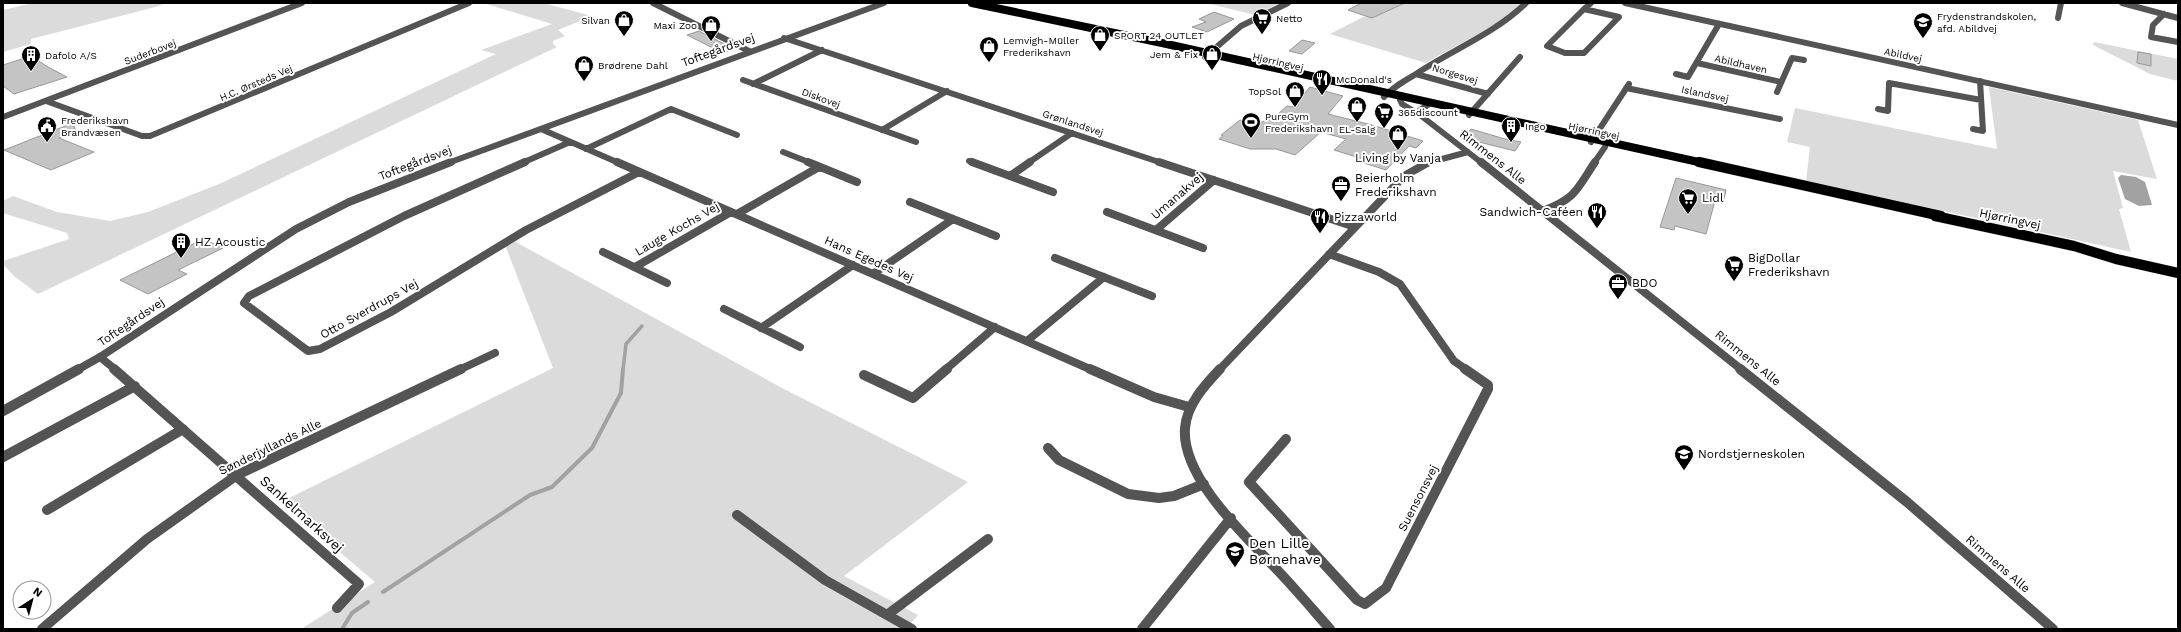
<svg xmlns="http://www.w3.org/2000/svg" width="2181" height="632" font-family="'Work Sans',sans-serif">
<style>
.green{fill:#dbdbdb}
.water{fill:#a2a2a2}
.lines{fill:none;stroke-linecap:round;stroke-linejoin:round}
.stream-far1{stroke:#a2a2a2;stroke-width:3.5}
.stream{stroke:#a2a2a2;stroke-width:4}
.building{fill:#c4c4c4;stroke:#989898}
.primary-far1-casing{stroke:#dbdbdb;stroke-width:8}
.primary-casing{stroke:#dbdbdb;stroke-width:11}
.minor-far2{stroke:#545454;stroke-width:6}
.minor-far1{stroke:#545454;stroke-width:8}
.minor{stroke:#545454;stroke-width:10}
.tertiary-far2{stroke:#545454;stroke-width:6}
.tertiary-far1{stroke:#545454;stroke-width:8}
.tertiary{stroke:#545454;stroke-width:10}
.primary-far1{stroke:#000;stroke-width:8}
.primary{stroke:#000;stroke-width:10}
.labels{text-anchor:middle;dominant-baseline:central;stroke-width:4;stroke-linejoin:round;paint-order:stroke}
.far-poi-label{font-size:10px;fill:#000;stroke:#fff;text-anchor:start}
.far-street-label{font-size:10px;fill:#000;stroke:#fff}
.street-label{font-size:12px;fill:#000;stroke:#fff}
.poi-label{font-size:12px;fill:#000;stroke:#fff;text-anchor:start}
.near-street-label{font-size:14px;fill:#000;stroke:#fff}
.near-poi-label{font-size:14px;fill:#000;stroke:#fff;text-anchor:start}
</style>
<rect width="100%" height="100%" fill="#fff"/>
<path class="green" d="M33,3H156L163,5L31,39V44L3,52V10Z
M483,3H543L592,16L558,30L565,36L553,41V44L557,47L38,294L14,276L3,264V261L69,239L67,233L3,213V201L13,196L57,212L110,221L148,212L219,184L496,54L481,50L552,24Z
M1206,3H1280L1255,15Z
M1405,3H1521C1493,30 1458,44 1426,63L1330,34L1365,16L1375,17Z
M2094,42L2178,59V81L2150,74L2093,45Z
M1989,87L2138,120L2157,179L2113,171L2123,208L2119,209L2131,252L1806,181L1810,147L1787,142L1795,108L1997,149Z
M514,241L784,389L968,482L844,576L918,615L906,629H301L375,582L281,502L553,368L505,245Z"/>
<path class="water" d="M2121,175L2136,177L2145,182L2152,205L2139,206L2125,199L2118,178Z"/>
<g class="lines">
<path class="stream-far1" d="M623,370L626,344L642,326"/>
<path class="stream" d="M383,592L530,495L552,487L592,448L621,393L623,369
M342,629L352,613L368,602"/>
</g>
<path class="building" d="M1361,3H1405L1372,18L1348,10Z
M1214,12L1234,19L1207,32L1192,27L1206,22L1199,19Z
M699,31L734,49L723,53L687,35Z
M1302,40L1315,43L1302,54L1289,51Z
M2138,52L2151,54V66L2137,63Z
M31,56L48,67L67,77L14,94L3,86V65Z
M1310,87L1343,96L1328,114L1372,125L1423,141L1416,148L1409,146L1386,170L1364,163L1366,160L1334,150L1346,139L1321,132L1295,155L1276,149H1250L1219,139L1223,136L1221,135L1240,120L1256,125L1278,114L1287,106L1293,107Z
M73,123L76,131L59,138L94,152L51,170L4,150Z
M1471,129L1505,139L1521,142L1515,151L1463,138Z
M1676,178L1726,190L1723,203L1715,201L1706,234L1675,226L1674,230L1660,227Z
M203,239L223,248L178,270L187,274L148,294L120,280Z"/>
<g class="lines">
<g class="primary-far1-casing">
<path id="primary-far1" d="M972,3L1162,43L1703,163"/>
</g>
<g class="primary-casing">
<path id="primary" d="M1699,162L1941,216
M1935,216L2074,246L2116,259L2178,273"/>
</g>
<path class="minor-far2" d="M653,3L749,51
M2122,3L2178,18
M1584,9L1619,17L1584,53H1565L1547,46Z
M1584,9L1591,3
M2164,14L2153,25L2151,37L2178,42
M2058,18L2061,3
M784,38L1162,163
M1205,57L1241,26L1288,3
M1697,63L1781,82
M1416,74L1488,94
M1676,74L1688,77L1719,24
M743,80L916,142
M753,84L822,50
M1626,88L1780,119
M1777,92L1792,58L1804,60
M1403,96L1400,100L1402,104L1420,115L1482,163
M1384,97C1393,87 1404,81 1416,74C1452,50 1494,34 1526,3
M46,101L142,136H150L469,3
M1878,109L1888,111L1889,83L1981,100
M1420,115V110L1431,103
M1469,115L1520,57
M541,129L619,163
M1973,129L1983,131L1980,81
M882,130L947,91
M1591,142L1629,84
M586,149L671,109L737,135
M783,152L811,163
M969,161L975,163
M522,163L570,142
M1028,163L1072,133
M1427,163L1468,152
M1594,163L1605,147"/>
<path class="minor-far1" d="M525,162L404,216L249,296L244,303L308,351L320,349L391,312L526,230L639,172
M617,162L1092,370
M808,162L857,182
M972,162L1053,192
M1159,162L1355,227
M1481,162L1742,370
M1010,176L1030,162
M910,202L996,236
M1543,211C1576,198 1576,191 1595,162
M1107,212L1203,248
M737,214L819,167
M1156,230L1214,180
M603,252L667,283
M1329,254L1379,272L1400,284L1454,361L1467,370
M1055,258L1152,296
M635,267L731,212
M873,274L953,219
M724,309L800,347
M761,328L853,265
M1027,341L1104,277
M100,357L116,370
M459,370L495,353
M945,370L995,327
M1219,370L1404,176L1429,162"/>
<path class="minor" d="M114,369L359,584L337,608
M1090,369L1154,397L1189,407
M1220,369C1205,385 1187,404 1185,428C1181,479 1249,539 1281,574C1298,592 1314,611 1330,629
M1740,369L1907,502L2053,629
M864,375L913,398L947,369
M1286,439L1249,482L1357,600L1365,604L1386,588L1488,389V385L1465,369
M1048,448L1059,460L1128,494L1159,498L1174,496L1204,484
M3,457L135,386
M47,510L183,429
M737,515L825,580L912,629
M887,615L988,539
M42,629L147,539L237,475L461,369
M1142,629L1231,518"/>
<path class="tertiary-far2" d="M1625,3L2178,125
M3,117L302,3
M448,163L884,3"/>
<path class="tertiary-far1" d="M77,370L100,357L296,229L349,202L451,162"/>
<path class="tertiary" d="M3,411L79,369"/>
<use href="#primary-far1" class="primary-far1"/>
<use href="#primary" class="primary"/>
</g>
<defs>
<g id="supermarket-pin" transform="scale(1)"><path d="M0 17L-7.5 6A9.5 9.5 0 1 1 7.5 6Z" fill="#000" stroke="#fff"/><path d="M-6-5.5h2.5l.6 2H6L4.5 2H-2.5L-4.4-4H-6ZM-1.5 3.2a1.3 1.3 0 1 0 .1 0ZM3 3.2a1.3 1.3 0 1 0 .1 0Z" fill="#fff"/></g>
<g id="shop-pin" transform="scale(1)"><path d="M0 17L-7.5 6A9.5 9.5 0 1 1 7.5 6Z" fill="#000" stroke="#fff"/><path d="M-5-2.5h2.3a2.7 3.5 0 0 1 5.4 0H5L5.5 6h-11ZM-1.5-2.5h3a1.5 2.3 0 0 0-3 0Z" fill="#fff"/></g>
<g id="school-pin" transform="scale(1)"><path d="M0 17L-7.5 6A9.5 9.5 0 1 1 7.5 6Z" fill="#000" stroke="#fff"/><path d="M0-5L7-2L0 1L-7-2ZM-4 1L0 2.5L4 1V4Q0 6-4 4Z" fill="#fff"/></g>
<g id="building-pin" transform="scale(1)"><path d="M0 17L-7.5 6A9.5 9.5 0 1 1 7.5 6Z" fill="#000" stroke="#fff"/><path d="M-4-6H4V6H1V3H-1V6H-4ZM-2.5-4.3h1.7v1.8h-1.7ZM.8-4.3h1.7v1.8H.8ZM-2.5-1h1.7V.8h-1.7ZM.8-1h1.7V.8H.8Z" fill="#fff"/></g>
<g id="restaurant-pin" transform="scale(1)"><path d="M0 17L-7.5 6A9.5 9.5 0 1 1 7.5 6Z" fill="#000" stroke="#fff"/><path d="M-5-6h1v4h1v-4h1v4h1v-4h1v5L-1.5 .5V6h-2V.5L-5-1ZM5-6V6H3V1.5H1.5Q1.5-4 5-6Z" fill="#fff"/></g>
<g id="stadium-pin" transform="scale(1)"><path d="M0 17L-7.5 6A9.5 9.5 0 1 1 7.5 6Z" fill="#000" stroke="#fff"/><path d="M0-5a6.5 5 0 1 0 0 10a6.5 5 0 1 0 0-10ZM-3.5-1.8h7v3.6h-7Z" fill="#fff"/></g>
<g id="civic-pin" transform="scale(1)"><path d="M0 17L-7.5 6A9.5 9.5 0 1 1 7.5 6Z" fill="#000" stroke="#fff"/><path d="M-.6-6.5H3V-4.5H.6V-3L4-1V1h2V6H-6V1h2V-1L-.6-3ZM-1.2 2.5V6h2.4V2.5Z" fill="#fff"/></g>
<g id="office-pin" transform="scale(1)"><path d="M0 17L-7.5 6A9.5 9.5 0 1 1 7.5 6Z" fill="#000" stroke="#fff"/><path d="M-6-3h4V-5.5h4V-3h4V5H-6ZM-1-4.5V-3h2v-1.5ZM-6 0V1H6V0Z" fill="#fff"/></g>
</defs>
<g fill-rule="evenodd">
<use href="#supermarket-pin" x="1262" y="18"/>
<use href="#shop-pin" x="624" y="20"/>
<use href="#school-pin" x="1923" y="22"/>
<use href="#shop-pin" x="711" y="25"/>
<use href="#shop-pin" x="1100" y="35"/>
<use href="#shop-pin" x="989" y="46"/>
<use href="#shop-pin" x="1212" y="54"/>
<use href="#building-pin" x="31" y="55"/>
<use href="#shop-pin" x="584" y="65"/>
<use href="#restaurant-pin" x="1322" y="79"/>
<use href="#shop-pin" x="1295" y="91"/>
<use href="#shop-pin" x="1357" y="106"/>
<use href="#supermarket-pin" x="1384" y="112"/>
<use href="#stadium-pin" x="1251" y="122"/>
<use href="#civic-pin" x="47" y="126"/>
<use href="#building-pin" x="1511" y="126"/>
<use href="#shop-pin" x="1398" y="134"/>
<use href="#office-pin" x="1341" y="185"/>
<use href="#supermarket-pin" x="1688" y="198"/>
<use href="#restaurant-pin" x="1597" y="212"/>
<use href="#restaurant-pin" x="1320" y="217"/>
<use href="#building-pin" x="181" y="242"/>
<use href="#supermarket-pin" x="1734" y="265"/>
<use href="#office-pin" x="1618" y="283"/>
<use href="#school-pin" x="1684" y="454"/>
<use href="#school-pin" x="1235" y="551"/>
</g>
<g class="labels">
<g class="far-poi-label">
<text x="1937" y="16">Frydenstrandskolen,<tspan x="1937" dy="12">afd. Abildvej</tspan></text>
<text x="1276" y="18">Netto</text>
<text x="610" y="20" text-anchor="end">Silvan</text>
<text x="697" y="25" text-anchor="end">Maxi Zoo</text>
<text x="1114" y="35">SPORT 24 OUTLET</text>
<text x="1003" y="40">Lemvigh-Müller<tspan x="1003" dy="12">Frederikshavn</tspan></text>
<text x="1198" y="54" text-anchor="end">Jem &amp; Fix</text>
<text x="45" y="55">Dafolo A/S</text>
<text x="598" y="65">Brødrene Dahl</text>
<text x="1336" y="79">McDonald's</text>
<text x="1281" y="91" text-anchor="end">TopSol</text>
<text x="1398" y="112">365discount</text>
<text x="1265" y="116">PureGym<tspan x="1265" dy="12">Frederikshavn</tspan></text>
<text x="61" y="120">Frederikshavn<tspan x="61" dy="12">Brandvæsen</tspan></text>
<text x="1525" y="126">Ingo</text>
<text x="1357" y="129" text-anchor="middle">EL-Salg</text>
</g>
<g class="far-street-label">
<text transform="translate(150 52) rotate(-21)">Suderbovej</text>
<text transform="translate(1903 55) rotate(12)">Abildvej</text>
<text transform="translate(1278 62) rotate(13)">Hjørringvej</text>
<text transform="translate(1741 64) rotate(13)">Abildhaven</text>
<text transform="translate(1455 74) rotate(17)">Norgesvej</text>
<text transform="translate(256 83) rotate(-23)">H.C. Ørsteds Vej</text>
<text transform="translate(1705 94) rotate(12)">Islandsvej</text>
<text transform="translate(821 98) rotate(20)">Diskovej</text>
<text transform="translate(1073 123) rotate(18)">Grønlandsvej</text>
<text transform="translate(1594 131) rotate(12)">Hjørringvej</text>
</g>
<g class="street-label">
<text transform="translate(718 50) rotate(-20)">Toftegårdsvej</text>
<text transform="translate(1493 157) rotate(38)">Rimmens Alle</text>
<text transform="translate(415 163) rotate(-21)">Toftegårdsvej</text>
<text transform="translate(1177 196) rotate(-41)">Umanakvej</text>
<text transform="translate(2010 219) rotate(12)">Hjørringvej</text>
<text transform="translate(677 229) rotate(-30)">Lauge Kochs Vej</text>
<text transform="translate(869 259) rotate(24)">Hans Egedes Vej</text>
<text transform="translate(369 309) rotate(-29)">Otto Sverdrups Vej</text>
<text transform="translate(131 322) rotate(-34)">Toftegårdsvej</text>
<text transform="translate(1748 358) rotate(39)">Rimmens Alle</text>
<text transform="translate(270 447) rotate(-26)">Sønderjyllands Alle</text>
<text transform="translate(1418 498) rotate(-63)">Suensonsvej</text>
<text transform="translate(1998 564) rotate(41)">Rimmens Alle</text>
</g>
<g class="poi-label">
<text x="1398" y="158" text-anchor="middle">Living by Vanja</text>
<text x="1355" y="178">Beierholm<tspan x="1355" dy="14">Frederikshavn</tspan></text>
<text x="1702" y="198">Lidl</text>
<text x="1583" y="212" text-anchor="end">Sandwich-Caféen</text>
<text x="1334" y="217">Pizzaworld</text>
<text x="195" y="242">HZ Acoustic</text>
<text x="1748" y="258">BigDollar<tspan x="1748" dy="14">Frederikshavn</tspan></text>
<text x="1632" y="283">BDO</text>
<text x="1698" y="454">Nordstjerneskolen</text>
</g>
<g class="near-street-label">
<text transform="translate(302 514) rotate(42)">Sankelmarksvej</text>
</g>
<g class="near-poi-label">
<text x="1249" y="543">Den Lille<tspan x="1249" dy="16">Børnehave</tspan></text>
</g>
</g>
<rect width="2181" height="632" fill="none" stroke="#000000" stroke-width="8"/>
<g transform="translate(32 600) rotate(36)"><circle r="19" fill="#ffffff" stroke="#999999"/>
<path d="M0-3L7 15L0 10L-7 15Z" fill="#000000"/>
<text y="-6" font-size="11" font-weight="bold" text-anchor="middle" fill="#000000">N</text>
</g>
</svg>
